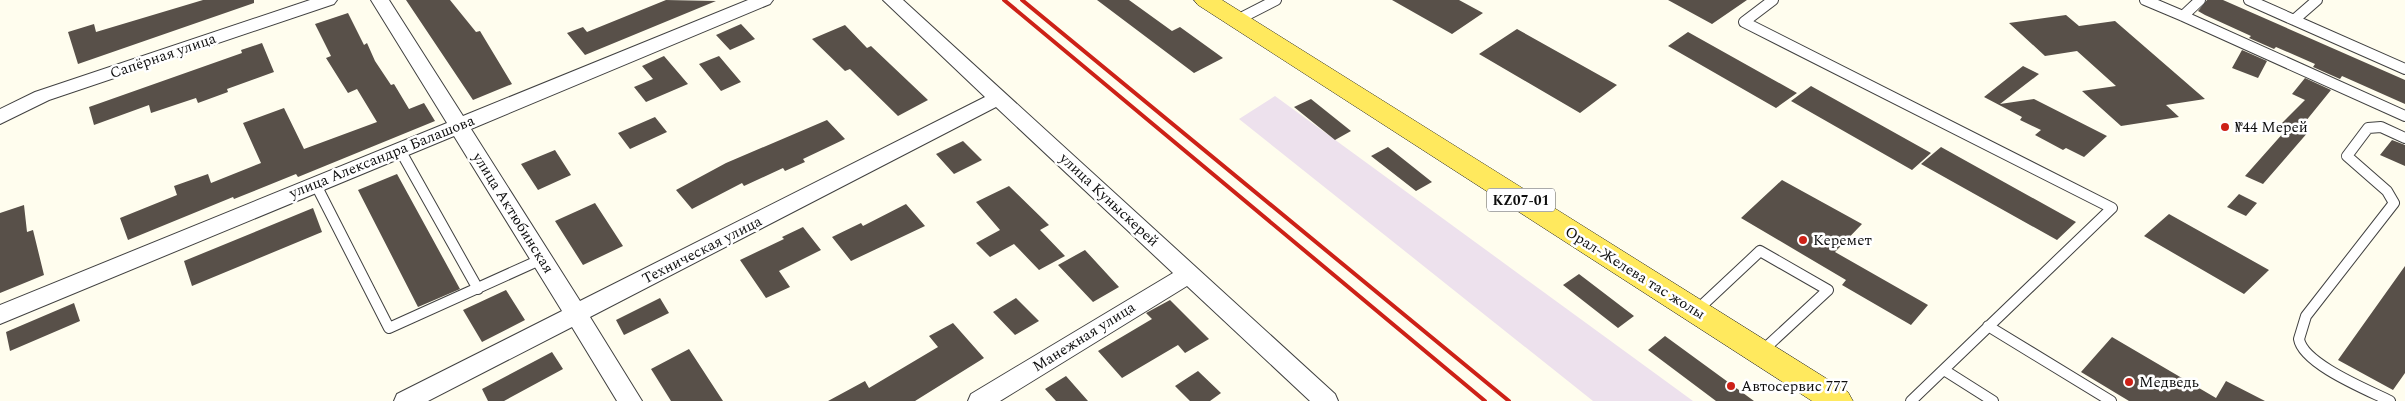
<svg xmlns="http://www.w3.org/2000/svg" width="2405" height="401" font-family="Spectral,serif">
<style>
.industrial{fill:#ede1ed}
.building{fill:#585049}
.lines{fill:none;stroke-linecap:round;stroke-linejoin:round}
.service-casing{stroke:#414141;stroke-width:12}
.minor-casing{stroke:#414141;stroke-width:2}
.primary-casing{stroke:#1f1f1f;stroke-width:1}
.service{stroke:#fff;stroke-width:10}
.minor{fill:#fff;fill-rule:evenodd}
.primary{fill:#ffe95e;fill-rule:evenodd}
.rail{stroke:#cd2117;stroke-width:4}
.poi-dot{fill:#cd2117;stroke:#fff;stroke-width:2}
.labels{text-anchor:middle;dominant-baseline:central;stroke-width:5;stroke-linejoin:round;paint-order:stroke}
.shield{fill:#fff;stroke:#565656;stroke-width:1}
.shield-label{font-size:14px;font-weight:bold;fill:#0e0e0e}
.street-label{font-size:15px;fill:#0e0e0e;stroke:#fff}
.poi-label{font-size:15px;fill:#0e0e0e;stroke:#fff;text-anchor:start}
</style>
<rect width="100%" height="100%" fill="#fffdee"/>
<path class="industrial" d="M1275,96L1693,401H1593L1239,119Z"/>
<path class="building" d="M203,0H254V3L78,64L68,32L94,24L96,32Z
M406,0H450L476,32L480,31L512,84L473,100Z
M666,0L716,1L585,55L567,33L583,27L587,32Z
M1097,0H1129L1172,31L1180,27L1223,58L1194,73Z
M1392,0H1459L1483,13L1452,34Z
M1668,0H1747L1712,24Z
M2207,0H2223L2405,80V104L2342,76L2340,79L2313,67L2315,64L2276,47L2274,49L2249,38L2251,36L2205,15L2198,11Z
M348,13L364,45L367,43L375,61L391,85L394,84L409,109L424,103L435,121L298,177L296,174L234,199L233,197L128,240L120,218L177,195L174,186L208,174L211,183L261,163L243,123L284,108L304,149L377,122L357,89L348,93L326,58L331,56L315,24Z
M2066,15L2079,26L2115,21L2205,99L2166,105L2179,117L2121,126L2082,91L2116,86L2077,51L2045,56L2009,23Z
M741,24L755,39L730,50L716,35Z
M845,25L867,48L871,46L928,100L898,116L850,69L845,71L812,39Z
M1517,29L1617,85L1580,113L1479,54Z
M1688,32L1797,93L1776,108L1668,46Z
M262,43L274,72L227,89L228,92L198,103L196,98L151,113L149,105L94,125L89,107L242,53L241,50Z
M2242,50L2267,61L2258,78L2232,68Z
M664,56L688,84L646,102L634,87L653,79L642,66Z
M719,56L741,82L721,91L699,64Z
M2023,66L2039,74L2000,104L2034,99L2107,136L2084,157L2066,148L2063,150L2035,135L2041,130L2020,120L2022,117L1984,97Z
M2305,78L2331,90L2301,127L2309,131L2263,184L2245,176L2285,131L2278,127L2305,100L2292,94Z
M1811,86L1931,153L1912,170L1791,101Z
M1311,99L1351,131L1335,140L1294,107Z
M655,117L667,132L630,149L618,133Z
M827,120L845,139L803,159L805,162L785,171L783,168L744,186L742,183L692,209L676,190L726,163Z
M2392,140L2405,145V166L2380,155Z
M963,141L982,160L954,174L936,154Z
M1388,147L1432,182L1416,191L1371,156Z
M1941,147L2076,222L2057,240L1921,164Z
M555,150L571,175L538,190L521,164Z
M397,174L460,289L418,307L358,190Z
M1782,180L1862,224L1835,252L1928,305L1911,325L1842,285L1846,280L1741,218Z
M1009,186L1049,225L1040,230L1065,256L1039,270L1014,244L990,257L976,243L1000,230L976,202Z
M2239,194L2257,203L2246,216L2227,207Z
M595,203L623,246L583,265L555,221Z
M906,204L925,226L851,261L832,237L861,223L863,226Z
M24,205L27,232L33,230L44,275L0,293V213Z
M313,208L322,232L192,286L184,261Z
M2169,214L2269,270L2244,294L2144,236Z
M803,227L821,250L779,271L790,287L766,298L740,260L784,239L782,237Z
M1085,250L1119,287L1093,302L1058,265Z
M2405,266V373L2393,390L2338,360Z
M1579,274L1634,316L1618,328L1563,285Z
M506,290L525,320L482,342L463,310Z
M660,298L669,313L624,335L616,320Z
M1016,298L1039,321L1015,335L993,312Z
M1170,300L1209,339L1185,353L1178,345L1122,378L1098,351L1152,319L1146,313Z
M74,303L80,321L10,351L6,332Z
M953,323L984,358L915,401H828L865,381L869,388L938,347L929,336Z
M1665,336L1754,401H1716L1648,350Z
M2112,337L2216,398L2226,381L2265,401H2129L2081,372Z
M689,349L723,401H671L651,369Z
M552,352L563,369L504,401H488L482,389Z
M1198,371L1221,393L1210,401H1190L1175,386Z
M1066,376L1088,401H1056L1045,389Z"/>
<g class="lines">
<g class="service-casing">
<path id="service" d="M1773,0L1744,22L2112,208L1911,401
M2145,0L2183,16
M2200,0L2183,16L2405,116
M2249,0L2294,20
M2317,0L2294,20L2405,69
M1237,20L1276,0
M400,150L478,289
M316,185L389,328L542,259
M1696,311L1760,251L1828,290L1761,352
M1988,326L2111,401
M1944,370L1993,401
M2390,401C2368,390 2303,364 2299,339L2306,316L2394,203L2387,191L2347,156L2368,128L2381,127L2405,138"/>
</g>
<g class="minor-casing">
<path id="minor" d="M310,0H337L334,4L49,100L0,124V109L35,92Z
M371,0H389L463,116L748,0H773L770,4L471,129L580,301L985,97L883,0H903L1335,394L1338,401H1310L1187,286L1000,401H968L971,394L1173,273L996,107L590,317L642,401H617L572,327L428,401H394L397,394L562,311L454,136L0,324V305L447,123Z"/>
</g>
<g class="primary-casing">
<path id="primary" d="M1194,0H1222L1848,392L1853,401H1812L1198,5Z"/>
</g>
<use href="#service" class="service"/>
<use href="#minor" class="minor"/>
<use href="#primary" class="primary"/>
<path class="rail" d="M1004,0L1485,401
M1022,0L1509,401"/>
</g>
<g class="poi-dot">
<circle cx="2225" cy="127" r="5"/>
<circle cx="1803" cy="240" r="5"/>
<circle cx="2129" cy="382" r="5"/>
<circle cx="1731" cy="386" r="5"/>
</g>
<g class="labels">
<rect class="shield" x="1487" y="188.5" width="68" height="23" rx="4"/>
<g class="shield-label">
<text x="1521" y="200">KZ07-01</text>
</g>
<g class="street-label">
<text transform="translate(163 56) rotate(-19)">Сапёрная улица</text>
<text transform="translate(382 157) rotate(-22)">улица Александра Балашова</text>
<text transform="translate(1109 200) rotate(43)">улица Куныскерей</text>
<text transform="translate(513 213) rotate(58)">улица Актюбинская</text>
<text transform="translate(702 250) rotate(-27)">Техническая улица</text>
<text transform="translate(1635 273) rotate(32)">Орал-Желева тас жолы</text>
<text transform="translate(1084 337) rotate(-32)">Манежная улица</text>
</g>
<g class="poi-label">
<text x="2235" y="127">№44 Мерей</text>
<text x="1813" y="240">Керемет</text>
<text x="2139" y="382">Медведь</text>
<text x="1741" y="386">Автосервис 777</text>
</g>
</g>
</svg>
